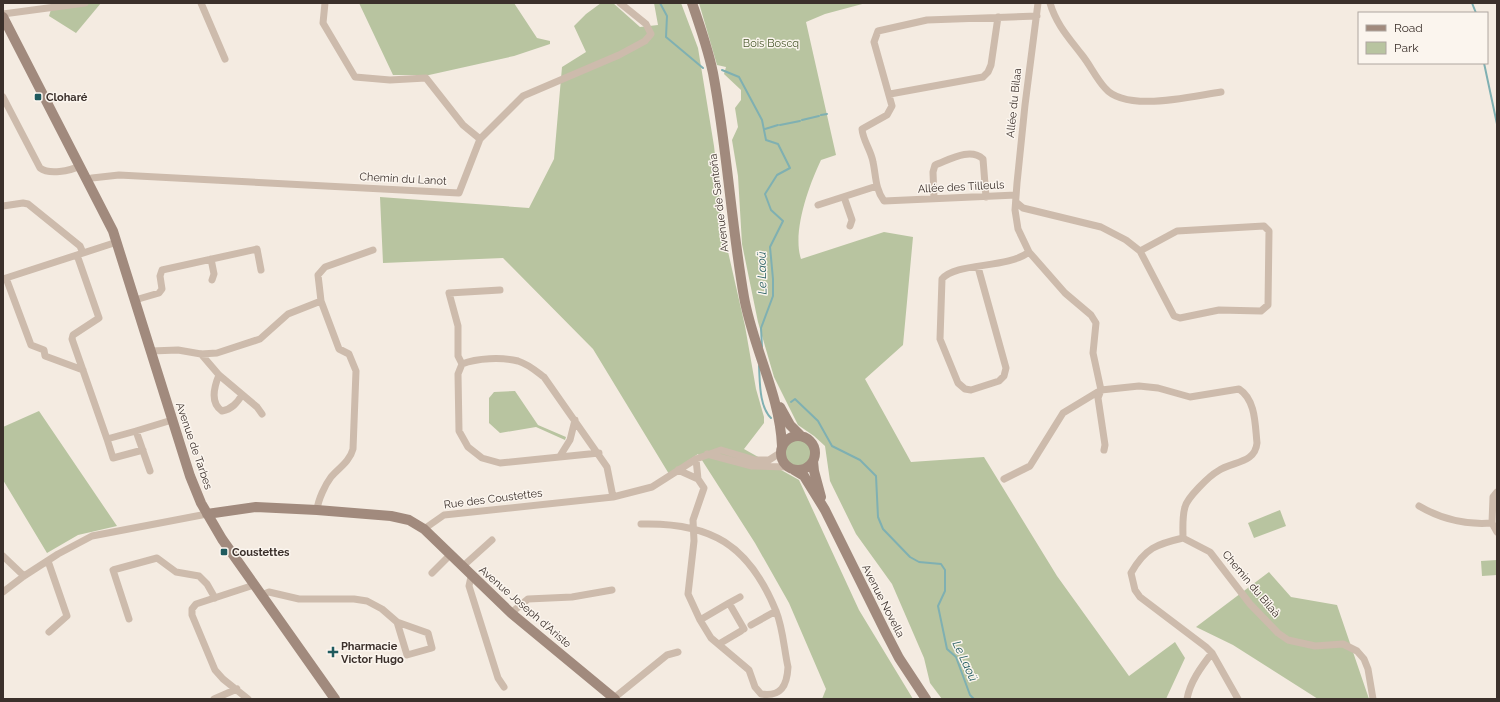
<svg xmlns="http://www.w3.org/2000/svg" width="1500" height="702" font-family="Raleway,sans-serif">
<style>
.green{fill:#b8c4a0}
.lines{fill:none;stroke-linecap:round;stroke-linejoin:round}
.stream{stroke:#7fb0b2;stroke-width:2}
.street{stroke:#cdbbac;stroke-width:7}
.secondary{stroke:#a18a7d;stroke-width:10}
.poi-dot{fill:#1f5a5e;stroke:#fbf5ee;stroke-width:1.5}
.labels{text-anchor:middle;dominant-baseline:central;stroke-width:3;stroke-linejoin:round;paint-order:stroke}
.park-label{font-size:11px;fill:#4a5a2e;stroke:#fbf5ee}
.poi-label{font-size:11px;font-weight:bold;fill:#3b302b;stroke:#fbf5ee;text-anchor:start}
.street-label{font-size:11px;fill:#3b302b;stroke:#fbf5ee}
.water-label{font-size:12px;font-style:italic;fill:#1f5a5e;stroke:#fbf5ee}
</style>
<rect width="100%" height="100%" fill="#f4ebe1"/>
<path class="green" d="M53,3H101L76,33L49,16Z
M359,3H514L537,38L550,41V44L514,56L429,75H393Z
M601,3H613L640,27L658,25L654,3H681L698,48L714,146L724,234L745,326L756,389L764,417V423L744,449L799,480L859,610L913,699H822L826,689L789,603L755,543L698,454L669,474L593,349L503,258L383,263L380,197L529,208L554,159L562,67L586,52L574,26L586,14Z
M699,3H866L825,14L806,22L836,155L821,160C809,185 792,232 801,259L884,232L913,237L903,345L865,379L911,462L984,457L1057,576L1129,676L1175,642L1185,658L1166,699H942L930,683L924,658L892,584L856,534L830,481L825,446L814,436L798,425L774,377L758,322L742,244L738,176L732,140L738,127L735,108L741,100V90L724,74L726,67L717,65Z
M515,391L538,425L566,437L565,440L536,427L500,433L489,423V398L494,392Z
M39,411L117,526L78,535L47,553L3,480V427Z
M785 453a13 13 0 1 1 26 0a13 13 0 1 1-26 0Z
M1280,510L1286,526L1254,538L1248,523Z
M1497,560V575L1482,576L1481,561Z
M1269,572L1291,597L1337,605L1369,699H1318L1233,645L1196,627Z"/>
<g class="lines">
<path class="stream" d="M660,3L667,16L666,37L703,68
M1472,3L1476,13
M1484,63L1497,124
M722,70L739,77L762,120L766,140L778,144L790,168L777,175L765,194L771,210L783,221L770,247L773,279V296L761,328L762,347
M821,115L827,114
M802,120L819,116
M780,125L800,121
M765,129L778,125
M759,366C760,382 759,406 771,418
M791,402L795,399L818,421L832,446L860,460L876,476L878,517L883,529L910,557L919,562L941,564L945,570V591L938,606L947,649L956,657L970,695L974,699"/>
<path class="street" d="M201,3L225,59
M325,3L323,23L355,77L390,80L426,78L463,125L480,139
M1038,3L1025,105L1017,183L1015,210L1018,229L1029,252L1065,293L1091,315L1096,323L1093,353L1101,390L1098,398L1105,445L1104,450
M1050,3C1056,24 1069,38 1082,55C1090,65 1096,78 1105,88C1126,113 1192,96 1221,92
M3,14L85,3
M890,94L983,77L988,72L991,65L998,17
M3,97L40,168C49,175 70,171 80,166
M88,180L92,178L119,175L459,193L480,139L523,96L619,55L645,41L651,34L646,24L620,3
M1016,195L884,201C875,189 876,175 873,162C871,150 863,141 862,129L887,115L892,106L874,42L878,31L927,20L1037,16
M844,197L852,220L850,226
M934,199L933,172L935,165C949,160 970,147 983,159L986,197
M1017,203L1023,208L1101,227L1126,240L1140,251L1174,316L1180,318L1219,310L1261,311L1268,305L1269,231L1264,226L1177,231L1140,251
M818,205L877,186
M3,206L23,203L28,204L80,246L83,253
M77,255L99,318L73,335L72,339L107,439
M211,259L214,274L212,280
M978,267L1006,368L1004,376L999,381L971,390L965,389L958,383L940,339L942,279C956,262 1007,269 1029,252
M6,278L31,345L44,350L45,356L83,370
M3,279L117,242
M135,300L159,293L162,289L160,276L162,270L257,249L261,270
M151,351L178,350L201,354L217,353L260,339L288,314L321,301
M201,354L219,375L257,407L262,414
M462,364L458,356V326L449,293L500,290
M219,375C214,387 210,403 222,411C232,409 237,403 242,395
M136,431L172,420
M143,450L113,458L107,439L136,431L150,471
M599,453L500,463L482,458L468,447L459,431L458,374L462,364C477,358 502,357 518,361C528,364 536,371 544,377L607,467L613,497
M707,454L752,466L787,467
M560,456L570,440L575,420
M678,470L698,479
M1004,479L1030,466L1063,413L1101,390L1139,386L1158,388L1190,397L1239,389C1256,400 1255,425 1257,443C1255,464 1232,461 1218,471C1209,476 1187,498 1185,507C1182,517 1183,528 1183,538
M1497,492L1493,497L1492,523L1497,532
M1419,506C1441,519 1466,525 1492,523
M317,510C318,500 325,485 331,477C339,468 350,461 353,449L356,371L349,354L339,349L321,301L318,275L325,267L373,250
M641,524C711,522 749,545 776,611C783,628 784,649 788,667C787,686 781,697 761,694L755,687L749,670L711,638L700,620L688,594L694,541L693,520L704,488L698,479L696,459
M424,529L444,515L613,497L652,487L696,459L721,450L755,460H769L780,453
M3,556L24,576
M48,561L67,616L49,632
M462,567L492,540
M432,573L450,555
M471,577L469,586L498,678L504,687
M3,592L24,576L58,554L92,536L207,514
M261,595L269,592L299,599H354L367,601L382,609L397,622L428,633L432,648L407,655L397,622
M729,603L740,597
M511,613L528,599L572,597L612,590
M129,619L113,570L157,558L176,572L199,576L207,584L215,598
M700,620L729,603L744,629
M751,625L776,611
M719,644L741,631
M614,698L667,655L678,652
M214,699L237,689
M248,699L223,679L215,670L192,615V609L196,604L254,585
M1187,699C1190,682 1201,667 1212,653
M1238,699L1212,653L1206,647L1140,597L1135,590L1131,573C1145,548 1157,544 1183,538L1210,552L1250,604L1278,633L1288,640L1315,646L1343,644L1357,651L1364,659L1368,669L1373,699"/>
<path class="secondary" d="M692,3C700,26 708,49 713,73C727,147 731,223 744,297C753,348 780,395 782,446
M3,17L113,231L190,476L201,503L222,539L335,699
M780,407L790,425L801,436
M781 453a17 17 0 1 1 34 0a17 17 0 1 1-34 0Z
M813,461L814,471L821,497
M794,470L804,476L825,510L886,633L899,658L926,699
M207,514L256,507L317,510L391,516L409,520L424,529L511,613L615,699"/>
</g>
<g class="poi-dot">
<rect x="34" y="93" width="8" height="8" rx="2"/>
<rect x="220" y="548" width="8" height="8" rx="2"/>
<path d="M331 646h4v4h4v4h-4v4h-4v-4h-4v-4h4z"/>
</g>
<g class="labels">
<g class="park-label">
<text x="771" y="43">Bois Boscq</text>
</g>
<g class="poi-label">
<text x="46" y="97">Cloharé</text>
<text x="232" y="552">Coustettes</text>
<text x="341" y="646">Pharmacie<tspan x="341" dy="13">Victor Hugo</tspan></text>
</g>
<g class="street-label">
<text transform="translate(1014 103) rotate(-84)">Allée du Bilaa</text>
<text transform="translate(403 179) rotate(3)">Chemin du Lanot</text>
<text transform="translate(961 187) rotate(-3)">Allée des Tilleuls</text>
<text transform="translate(719 203) rotate(-97)">Avenue de Santoña</text>
<text transform="translate(194 446) rotate(71)">Avenue de Tarbes</text>
<text transform="translate(493 499) rotate(-7)">Rue des Coustettes</text>
<text transform="translate(1251 584) rotate(50)">Chemin du Bilaà</text>
<text transform="translate(883 601) rotate(63)">Avenue Novella</text>
<text transform="translate(525 607) rotate(41)">Avenue Joseph d'Ariste</text>
</g>
<g class="water-label">
<text transform="translate(762 273) rotate(-91)">Le Laoü</text>
<text transform="translate(965 661) rotate(65)">Le Laoü</text>
</g>
</g>
<rect width="1500" height="702" fill="none" stroke="#3b302b" stroke-width="8"/>
<rect x="1358" y="12" width="130" height="52" fill="#fbf5ee" stroke="#aea6a0"/>
<rect x="1366" y="25" width="20" height="6" fill="#a18a7d" stroke="#aea6a0"/>
<text x="1394" y="32" font-size="12" fill="#3b302b">Road</text>
<rect x="1366" y="42" width="20" height="12" fill="#b8c4a0" stroke="#aea6a0"/>
<text x="1394" y="52" font-size="12" fill="#3b302b">Park</text>
</svg>
